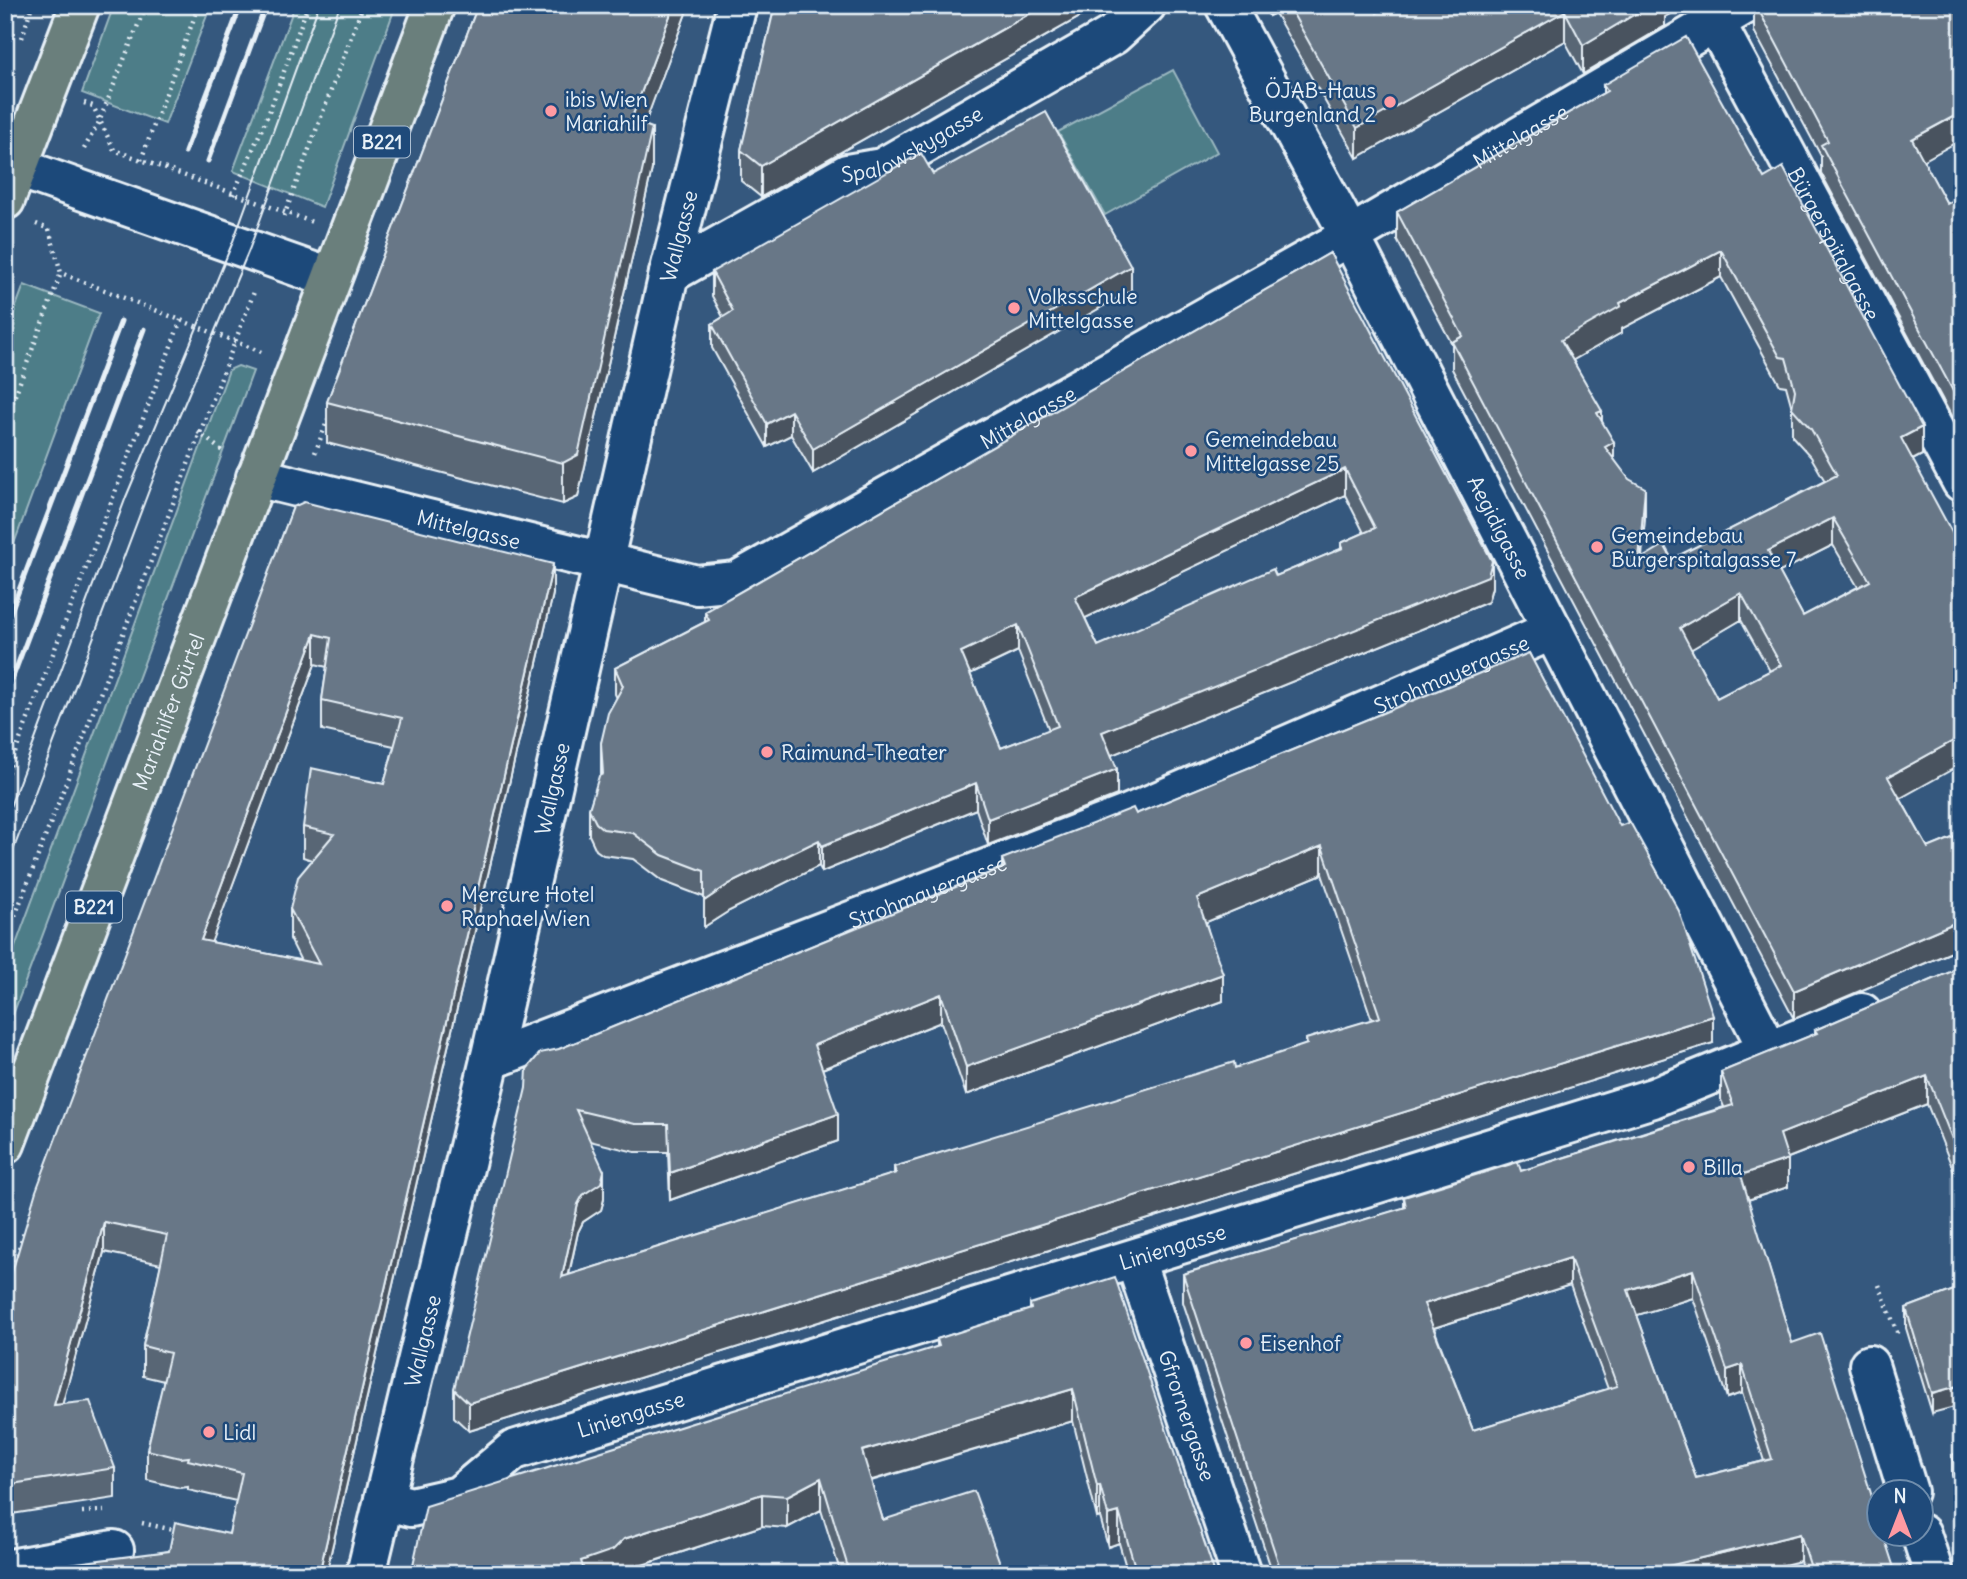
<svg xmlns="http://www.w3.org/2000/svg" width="1967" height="1579" font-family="Delius,sans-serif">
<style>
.green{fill:#4d7d88;stroke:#9ab7c0;stroke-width:2}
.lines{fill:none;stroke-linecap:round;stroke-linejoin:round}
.minor-casing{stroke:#e8f1f8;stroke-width:44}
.major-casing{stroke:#e8f1f8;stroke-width:44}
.path{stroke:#e8f1f8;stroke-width:4.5;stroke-dasharray:2 5;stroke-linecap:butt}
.minor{stroke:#1f4a7a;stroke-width:38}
.major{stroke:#6b7f7c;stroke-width:38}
.tram{stroke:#e8f1f8;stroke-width:2}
.rail{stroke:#e8f1f8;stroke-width:5}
.wall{fill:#596674;stroke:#e8f1f8;stroke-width:2;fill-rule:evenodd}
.shaded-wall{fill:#48535e;stroke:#e8f1f8;stroke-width:2}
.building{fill:#677787;stroke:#e8f1f8;stroke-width:2;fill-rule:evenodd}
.poi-dot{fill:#ff9aa2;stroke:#1f4a7a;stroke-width:2.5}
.labels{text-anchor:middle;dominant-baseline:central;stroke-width:5;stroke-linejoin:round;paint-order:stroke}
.shield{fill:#1f4a7a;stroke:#acbfd2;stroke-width:2}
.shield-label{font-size:19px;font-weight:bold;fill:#e8f1f8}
.poi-label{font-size:21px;fill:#e8f1f8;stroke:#1f4a7a;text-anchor:start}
.street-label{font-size:21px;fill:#e8f1f8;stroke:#1f4a7a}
</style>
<rect width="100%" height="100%" fill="#35587e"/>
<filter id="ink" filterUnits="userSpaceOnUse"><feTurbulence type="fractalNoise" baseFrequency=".0143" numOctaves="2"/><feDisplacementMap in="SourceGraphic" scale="14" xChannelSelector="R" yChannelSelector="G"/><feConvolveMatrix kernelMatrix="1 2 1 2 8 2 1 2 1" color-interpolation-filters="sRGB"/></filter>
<g filter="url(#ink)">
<path class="green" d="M114,5H211L165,124L82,93Z
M295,5H396L322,207L233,171Z
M1173,70L1217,152L1105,215L1058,132Z
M24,285L99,313L5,568V336Z
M238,366L253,371L5,1036V974L229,370Z"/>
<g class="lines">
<g class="minor-casing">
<g id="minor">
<path id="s1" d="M1225,5L1350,236L1770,1053"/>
<path id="s2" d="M1706,5L1962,482"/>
<path d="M19,168L330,278"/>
<path id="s3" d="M669,274L847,174L882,168L1113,35L1146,5"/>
<path id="s4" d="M256,477L697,585L737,581L1350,236L1744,5"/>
<path id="s5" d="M490,1060L1129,814L1553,630"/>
<path id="s6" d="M1135,1260L1241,1574"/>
<path d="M1869,1365L1908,1492"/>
<path id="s7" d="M384,1500L411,1507L459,1496L514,1450L1653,1098L1862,1013"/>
<path d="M1921,1534L1934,1574"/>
<path d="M5,1570L114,1550"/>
<path id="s8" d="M366,1574L490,1060L669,274L737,5"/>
</g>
</g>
<g class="major-casing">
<g id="major">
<path d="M5,200L80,5"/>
<path id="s9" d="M5,1144L435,5"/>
</g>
</g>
<path class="path" d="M22,38L32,5
M84,103L93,106L114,150L312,222
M84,149L99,122L146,5
M141,160L199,5
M233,195L270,110L308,5
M284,216L363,5
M36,224L49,229L61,273L264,353
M5,422L61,273
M198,432L225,453
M315,453L328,419
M5,779L181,320
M5,942L254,292
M79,1078L90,1047
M1879,1285L1897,1332L1894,1336
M5,1295L25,1228
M82,1512L104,1511
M142,1523L178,1531"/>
<use href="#minor" class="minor"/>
<use href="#major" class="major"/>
<path class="tram" d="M5,820L126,497L232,244L319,5
M5,872L157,469L249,250L340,5"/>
<path class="rail" d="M185,152L241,5
M208,161L266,5
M5,627L121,321
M5,698L144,329"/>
</g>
<path class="wall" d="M478,5H689L644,125L652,169L578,497L563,504L327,443V402Z
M775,5H1101L761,197L741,181V150Z
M1263,5H1373L1377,13L1678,5V10L1665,17V26L1583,74L1565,41L1357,158L1275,13L1269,16Z
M1754,5H1962V139L1923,160L1947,204L1962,196L1961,434L1821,173V156L1754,31Z
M1603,85L1764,178L1922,455L1913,460L1900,798L1928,848L1962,834V950L1954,951L1794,1019L1452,369V344L1397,240V212L1603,93ZM1721,277L1780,385L1786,386L1792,408V436L1811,457L1825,481L1672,559L1642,558L1645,516L1614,459L1602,421L1573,360L1621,333V329ZM1833,545L1858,587L1803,616L1779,572ZM1741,620L1770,671L1717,698L1691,649Z
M933,174L1131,290L813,473L791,435L767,447L712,348V324L723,317L712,296V272Z
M1330,253L1492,587L1488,602L1111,755L1117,795L988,845L976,809L822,872L819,866L729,911L704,927V897L662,881L633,859L603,855L596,850L589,835V809L601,775V743L617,698L615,694V668L705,622V612ZM1345,495L1364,533L1341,543V549L1276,576L1098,646L1085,618ZM1018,651L1049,730L1001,748L970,674Z
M293,507L553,594L326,1574H46L169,1551L229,1534L236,1501L188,1490V1487L180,1488L147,1480V1450L164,1381L143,1376V1346L161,1264L104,1252L62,1404L115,1468V1498L5,1515V1296ZM315,664L327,667L322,700V730L394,746L384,784L303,827V857L312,860L290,909V939L301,961L211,942Z
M1529,653L1713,1043L469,1431L454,1417V1389L559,1049L1002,868V859L1136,814ZM1322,874L1372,1020L1306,1039V1045L1235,1068L894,1167V1174L569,1275L578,1232L583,1222L601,1210L604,1199L590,1141L635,1152H668L670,1200L838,1141L822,1069L941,1022L966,1095L1223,1001L1206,922Z
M1962,967V1192L1927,1104L1788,1158V1187L1748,1200L1792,1343L1896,1574H1804L1800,1561L1749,1574H1273L1183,1302V1274L1404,1208V1197L1521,1171L1724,1107L1721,1100V1072L1815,1034V1030ZM1570,1285L1608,1389L1473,1430L1434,1328ZM1693,1298L1727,1398L1742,1393L1764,1461L1696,1478L1637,1315Z
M1962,1287L1932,1413L1906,1328V1308Z
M1030,1304L1215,1574H1128L1119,1543L1108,1547L1100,1517L1097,1518L1073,1421L871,1481L883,1520L1004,1574H841L821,1510L787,1528L762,1526L624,1571L621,1574H411L937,1347V1339L1030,1310Z
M1962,1452V1508L1952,1475V1455Z"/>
<path class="shaded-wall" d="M674,5H689L631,161V120Z
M1045,5H1101L761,197V166Z
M1269,5H1275V13L1269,16Z
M1650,5H1678V10L1665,17V26L1583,74V45Z
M1565,11V41L1357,158V128Z
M1962,112V139L1912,167V139Z
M652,128V169L578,497L563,504V463Z
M1721,250V277L1621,329V333L1561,367V340L1620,303Z
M1131,266V290L813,473V449Z
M1961,406H1962L1961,434Z
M791,411V435L767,447V424Z
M1602,411V438L1597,413Z
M1922,427V455L1901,466V438Z
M1614,442V469L1605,447Z
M1345,469V495L1075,623V597Z
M1645,488V516L1639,587V560Z
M1833,518V545L1768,578V551Z
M1492,561V587L1488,602L1102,759V732Z
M553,564V594L326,1574H319Z
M1741,593V620L1680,656V628Z
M1018,625V651L961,678V652Z
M315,634V664L201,970V940Z
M1962,736V764L1888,805V777Z
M1117,769V795L988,845V819Z
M976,783V809L822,872V846Z
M819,840V866L729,911L704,927V901L729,884Z
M1322,846V874L1197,926V898Z
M1954,923V951L1794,1019V991Z
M1223,974V1001L966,1095V1067Z
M941,994V1022L814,1072V1045Z
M1713,1016V1043L469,1431V1403Z
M1927,1076V1104L1780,1161V1134Z
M838,1114V1141L670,1200V1173Z
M1788,1159V1187L1741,1202V1175Z
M604,1171V1199L601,1210L583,1222L578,1232L562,1305V1277L578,1204L583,1195Z
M104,1222V1252L54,1435V1405Z
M1570,1258V1285L1424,1331V1304Z
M1693,1270V1298L1628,1318V1290Z
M1742,1365V1393L1727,1398V1370Z
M1962,1385V1405L1932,1413V1393Z
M1073,1389V1421L862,1483V1451Z
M821,1478V1510L787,1528V1496Z
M1100,1485V1517L1097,1518V1486Z
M762,1494V1526L624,1571L621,1574H581V1561L624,1539Z
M1119,1512V1543L1108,1547V1515Z
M1800,1534V1561L1749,1574H1635Z"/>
<path class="building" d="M478,5H674L631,120L652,128L578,455L563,463L327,402Z
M775,5H1045L761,166L741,150Z
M1288,5H1373L1377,13L1391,5H1650L1583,45L1565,11L1357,128Z
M1756,5H1962V112L1912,139L1947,204L1962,196L1961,406L1821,145L1828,141Z
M1686,37L1764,178L1783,167L1922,427L1901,438L1962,551V736L1888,777L1928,848L1962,834V922L1954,923L1794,991L1452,342L1463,336L1397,212L1607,91L1603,85ZM1721,250L1780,357L1786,358L1795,390L1792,408L1811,429L1837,475L1672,559L1664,545L1639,560L1645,488L1629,479L1605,447L1614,442L1597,413L1602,411L1561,340L1621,306L1620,303ZM1833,518L1870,581L1803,616L1768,551ZM1741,593L1781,665L1717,698L1680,628Z
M1046,112L1131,266L813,449L791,411L767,424L712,324L733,311L712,272L921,153L933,174Z
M1330,253L1492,561L1488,576L1102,732L1117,769L988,819L976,783L822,846L819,840L729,884L704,901V871L662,855L633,833L603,829L596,823L589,809L599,776L603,774L601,743L608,713L623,686L615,668L709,620L705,612ZM1345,469L1375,528L1341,543L1343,548L1276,576L1273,569L1098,646L1075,597ZM1018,625L1058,726L1001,748L961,652Z
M304,502L553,564L319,1574H46V1567L169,1551L175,1522L229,1534L242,1473L188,1460L189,1457L180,1458L147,1450L170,1353L143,1346L167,1235L104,1222L54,1405L90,1401L115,1468L5,1485V1296L36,1191L293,507ZM315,634L331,638L322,700L402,718L384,784L311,768L303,827L334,834L298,877L290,909L319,964L201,940Z
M1529,653L1620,826L1630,822L1679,911L1713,1016L469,1403L454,1389L526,1088L527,1069L540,1053L559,1049L1005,867L1002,859L1133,808L1136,814ZM1322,846L1380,1017L1306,1039L1307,1044L1235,1068L1234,1062L894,1167L896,1173L562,1277L578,1204L583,1195L601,1183L604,1171L576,1110L635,1124H668L670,1173L838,1114L814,1045L941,994L966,1067L1223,974L1197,898Z
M1962,967V1164L1927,1076L1780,1134L1788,1159L1741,1175L1792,1343L1820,1333L1880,1522V1534H1883L1896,1574H1813L1800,1534L1635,1574H1282L1183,1274L1406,1207L1404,1197L1518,1162L1521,1171L1733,1105L1721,1072L1817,1033L1815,1030ZM1570,1258L1617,1386L1473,1430L1424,1304ZM1693,1270L1727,1370L1742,1365L1772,1459L1696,1478L1628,1290Z
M1115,1277L1215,1574H1137L1119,1512L1108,1515L1100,1485L1097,1486L1073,1389L862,1451L883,1520L974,1491L1004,1574H850L821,1478L787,1496L762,1494L624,1539L613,1550L581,1561L585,1574H411L426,1506L939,1346L937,1339L1031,1309L1030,1304Z
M1962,1287V1385L1932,1393L1906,1308Z
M1962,1452V1488L1952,1455Z"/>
</g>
<g class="poi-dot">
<circle cx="1390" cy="102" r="7"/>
<circle cx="551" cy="111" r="7"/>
<circle cx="1014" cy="308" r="7"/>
<circle cx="1191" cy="451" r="7"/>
<circle cx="1597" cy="547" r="7"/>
<circle cx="767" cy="752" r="7"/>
<circle cx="447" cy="906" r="7"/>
<circle cx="1689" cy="1167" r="7"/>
<circle cx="1246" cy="1343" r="7"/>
<circle cx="209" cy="1432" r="7"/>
</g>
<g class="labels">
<g class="shield">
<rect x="354" y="126.5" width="56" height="31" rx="5"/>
<rect x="66" y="891.5" width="56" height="31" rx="5"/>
</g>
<g class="shield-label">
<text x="382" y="142">B221</text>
<text x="94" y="907">B221</text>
</g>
<g class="poi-label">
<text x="1376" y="90" text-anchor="end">ÖJAB-Haus<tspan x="1376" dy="24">Burgenland 2</tspan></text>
<text x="565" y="99">ibis Wien<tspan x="565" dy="24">Mariahilf</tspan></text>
<text x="1028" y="296">Volksschule<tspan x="1028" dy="24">Mittelgasse</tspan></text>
<text x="1205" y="439">Gemeindebau<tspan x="1205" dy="24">Mittelgasse 25</tspan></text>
<text x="1611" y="535">Gemeindebau<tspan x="1611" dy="24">Bürgerspitalgasse 7</tspan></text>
<text x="781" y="752">Raimund-Theater</text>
<text x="461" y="894">Mercure Hotel<tspan x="461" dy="24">Raphael Wien</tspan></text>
<text x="1703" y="1167">Billa</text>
<text x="1260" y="1343">Eisenhof</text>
<text x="223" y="1432">Lidl</text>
</g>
<g class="street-label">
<text stroke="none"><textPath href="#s4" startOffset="1395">Mittelgasse</textPath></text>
<text stroke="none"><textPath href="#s3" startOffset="276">Spalowskygasse</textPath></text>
<text stroke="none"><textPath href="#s8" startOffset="1374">Wallgasse</textPath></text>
<text stroke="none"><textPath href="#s2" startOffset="271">Bürgerspitalgasse</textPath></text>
<text stroke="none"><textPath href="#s4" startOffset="828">Mittelgasse</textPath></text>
<text stroke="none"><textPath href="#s1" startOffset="590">Aegidigasse</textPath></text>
<text stroke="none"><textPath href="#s4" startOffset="219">Mittelgasse</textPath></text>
<text stroke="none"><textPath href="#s5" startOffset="1036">Strohmayergasse</textPath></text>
<text stroke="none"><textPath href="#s9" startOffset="462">Mariahilfer Gürtel</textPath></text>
<text stroke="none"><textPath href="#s8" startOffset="807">Wallgasse</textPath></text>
<text stroke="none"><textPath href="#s5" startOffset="469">Strohmayergasse</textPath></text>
<text stroke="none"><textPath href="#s7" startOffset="838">Liniengasse</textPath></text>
<text stroke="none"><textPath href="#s8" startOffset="240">Wallgasse</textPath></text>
<text stroke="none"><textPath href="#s7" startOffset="271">Liniengasse</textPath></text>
<text stroke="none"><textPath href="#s6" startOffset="164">Gfrornergasse</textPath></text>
</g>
</g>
<rect width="1967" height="1579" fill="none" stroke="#1f4a7a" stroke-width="28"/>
<rect x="14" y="14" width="1939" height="1551" fill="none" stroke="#e8f1f8" stroke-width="2.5" filter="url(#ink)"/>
<g transform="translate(1900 1513)"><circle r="33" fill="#1f4a7a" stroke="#6f8dac" stroke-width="2"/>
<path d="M0-5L12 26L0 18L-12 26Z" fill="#ff9aa2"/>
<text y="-10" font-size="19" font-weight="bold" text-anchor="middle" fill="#e8f1f8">N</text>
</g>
</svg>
